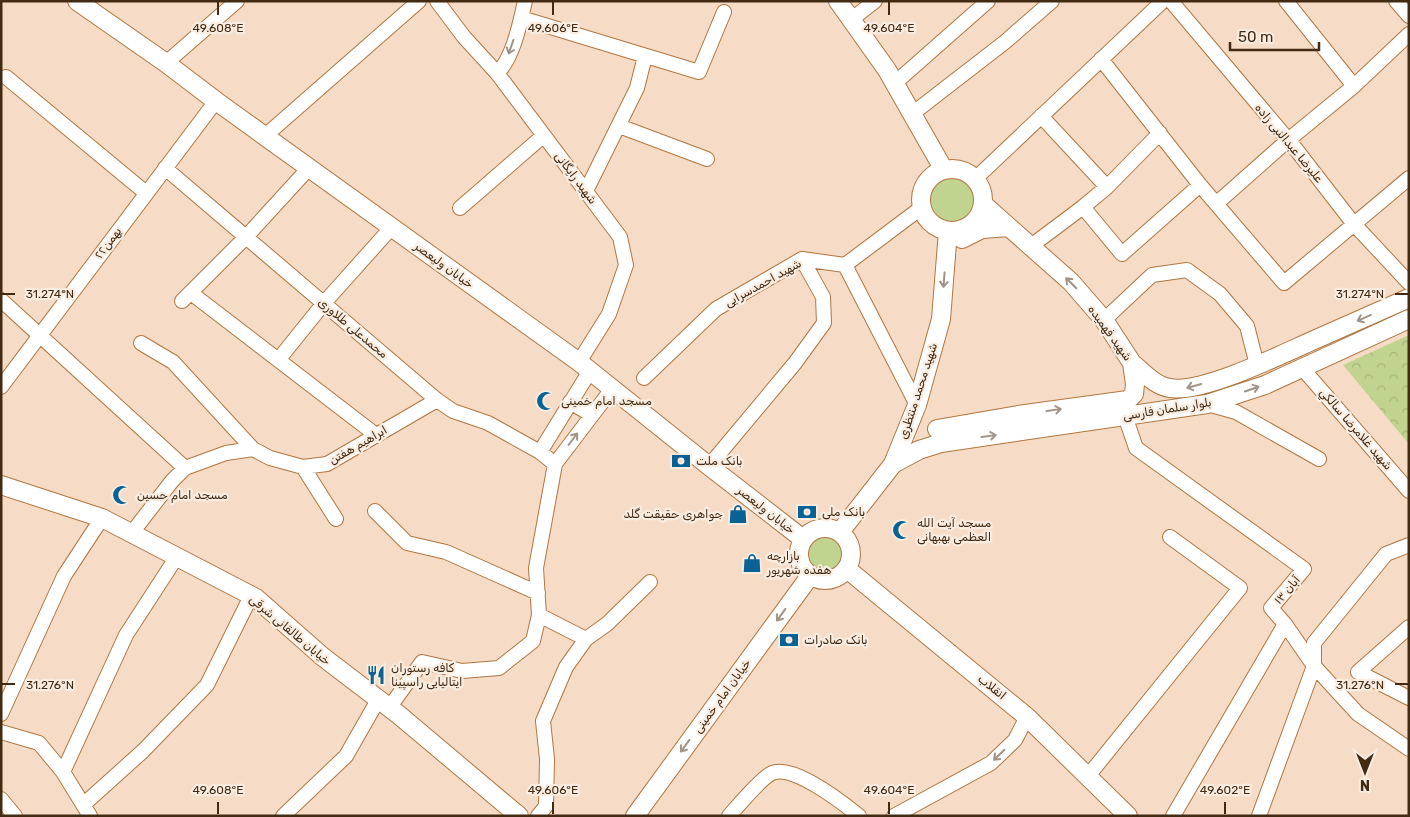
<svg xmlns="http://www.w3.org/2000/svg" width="1410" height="817" font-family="Rubik,Vazirmatn,sans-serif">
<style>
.green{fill:#c0d38f}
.park{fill:url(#park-crowns)}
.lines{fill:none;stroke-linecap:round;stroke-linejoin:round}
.minor-casing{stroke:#b17640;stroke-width:16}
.major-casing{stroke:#b17640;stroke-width:20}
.minor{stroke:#fff;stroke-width:14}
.major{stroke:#fff;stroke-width:18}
.oneway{stroke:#a09489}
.ticks{fill:none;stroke:#422a13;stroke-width:2}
.labels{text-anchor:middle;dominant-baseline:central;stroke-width:4.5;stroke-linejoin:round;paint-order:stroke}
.street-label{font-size:12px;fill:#422a13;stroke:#f9ece1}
.poi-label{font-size:12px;fill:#422a13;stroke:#f9ece1;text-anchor:start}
.ticks-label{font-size:12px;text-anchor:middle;fill:#422a13;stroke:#f9ece1;stroke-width:4.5;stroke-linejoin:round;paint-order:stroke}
</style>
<defs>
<pattern id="park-crowns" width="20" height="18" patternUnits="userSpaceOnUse" patternTransform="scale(1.25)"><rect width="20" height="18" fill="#c0d38f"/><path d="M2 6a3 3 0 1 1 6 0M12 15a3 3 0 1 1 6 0" fill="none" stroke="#a6b57a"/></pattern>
</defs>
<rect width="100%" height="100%" fill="#f6dcc6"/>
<path class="green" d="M929 200a23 23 0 1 1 46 0a23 23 0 1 1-46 0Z
M802 553a22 22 0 1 1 44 0a22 22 0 1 1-44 0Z"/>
<path class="park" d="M1409,335V444L1343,365Z"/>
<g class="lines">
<g class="minor-casing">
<path id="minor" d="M437,1L464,37L497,73L620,237L626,265L609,314L579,362
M1171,1L1295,148L1353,223L1409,283
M1286,1L1354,86
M1396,1L1409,16
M521,18L699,72L724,12
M852,19L875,1
M1101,59L1200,185L1284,283L1409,178
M166,63L237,1
M497,73C513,59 520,23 525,1
M6,77L146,193
M895,83L988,1
M912,114L1005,42L1052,1
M1041,116L1107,187
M619,126L707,159
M265,136L419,1
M165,168L437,400L453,411L488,423L540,452L555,464
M975,179L1163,1
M586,191L637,88L645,56
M1217,203L1287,141L1354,86L1409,34
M1083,207L1122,254L1200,185
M460,208L543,136
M1031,246L1083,207L1107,187L1160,133
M845,265L917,405
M191,293L376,435
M1,300L185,468
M182,301L246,237L309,168
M1104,320L1152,275L1187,270L1220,294L1247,326L1257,365
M141,343L173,362L253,449
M279,359L324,303L392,227
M1302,368L1409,491
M644,378L716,309L802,259L845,265L921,208
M1,387L216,101
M570,402L592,415
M1207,404L1236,412L1319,459
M1125,416L1136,448L1304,569L1271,608L1285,624L1173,816
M540,452L590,371
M709,466L795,363L824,323L823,297L802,259
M303,467L336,519
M375,511L407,543L446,552L538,593
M131,534L172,481L185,468L226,453L253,449L270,458L303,467L327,464L437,400
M1285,624L1314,666L1358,714L1409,749
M1409,627L1358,672L1409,698
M586,639L607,624L650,582
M389,708L422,662L462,671L499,668L533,641L539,615L536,568L555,464L612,389
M1,714L64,576L102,518
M1,732L39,743L63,772L90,816
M63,772L126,635L176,558
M1088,776L1240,588L1170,537
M1,799L15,816
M83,805L143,751L207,685L251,596
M283,816L346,756L378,700
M538,816L546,806L547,759L543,721L566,667L586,639L539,615
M729,816C738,806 761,778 772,773C793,764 843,803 859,816
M894,816L991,763L1015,740L1027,717
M1259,816L1314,666V643L1386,554L1409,545"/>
</g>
<g class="major-casing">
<path id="major" d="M77,1L166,63L216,101L579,362L709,466L803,539
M838,1L887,70L944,170
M921 200a31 31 0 1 1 62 0a31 31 0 1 1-62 0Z
M962,239L982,229L1009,227
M1132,363C1143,372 1155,386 1170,388C1202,394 1282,354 1314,340C1345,326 1377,312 1409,298
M937,429L1018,415L1128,400L1134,394L1135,384L1132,363L1104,320L1071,282L983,204
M893,464L919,450L941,443L1207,404L1265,385L1409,319
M1,485L102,518L256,598L323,657L399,715L519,816
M799 554a26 26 0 1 1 52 0a26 26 0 1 1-52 0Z
M840,532L893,464L917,405L941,319L948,231
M847,569L1027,717L1128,816
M635,816L810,576"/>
</g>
<use href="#minor" class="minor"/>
<use href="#major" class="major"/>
</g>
<defs><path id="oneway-shaft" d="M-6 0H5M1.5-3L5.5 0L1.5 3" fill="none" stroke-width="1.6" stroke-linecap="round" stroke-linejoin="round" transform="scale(1.25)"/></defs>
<g class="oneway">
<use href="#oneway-shaft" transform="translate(511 47) rotate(109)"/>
<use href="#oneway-shaft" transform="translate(944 280) rotate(94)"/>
<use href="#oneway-shaft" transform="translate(1071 283) rotate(-135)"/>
<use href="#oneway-shaft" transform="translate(1364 318) rotate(156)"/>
<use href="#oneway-shaft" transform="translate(1194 386) rotate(164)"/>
<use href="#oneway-shaft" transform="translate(1252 389) rotate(-19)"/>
<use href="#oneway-shaft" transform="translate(1054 410) rotate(-8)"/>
<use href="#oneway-shaft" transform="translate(989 436) rotate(-8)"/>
<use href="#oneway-shaft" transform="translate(573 439) rotate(-53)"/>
<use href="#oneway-shaft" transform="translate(781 615) rotate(126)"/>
<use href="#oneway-shaft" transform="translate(685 746) rotate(126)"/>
<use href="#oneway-shaft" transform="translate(999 755) rotate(136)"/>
</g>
<path class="ticks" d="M218,2V15M553,2V15M889,2V15M2,294H15M1395,294H1408M2,684H15M1395,684H1408M218,802V814M553,802V814M889,802V814M1225,802V814"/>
<defs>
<g id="mosque-bare" transform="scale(1.5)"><path d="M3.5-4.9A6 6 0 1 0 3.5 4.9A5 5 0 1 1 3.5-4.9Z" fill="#096293" stroke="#f9ece1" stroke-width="2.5" paint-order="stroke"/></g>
<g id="bank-bare" transform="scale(1.5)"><path d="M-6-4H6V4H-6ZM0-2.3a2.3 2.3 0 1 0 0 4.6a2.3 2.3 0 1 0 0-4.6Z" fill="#096293" stroke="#f9ece1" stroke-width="2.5" paint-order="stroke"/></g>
<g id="shop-bare" transform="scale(1.5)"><path d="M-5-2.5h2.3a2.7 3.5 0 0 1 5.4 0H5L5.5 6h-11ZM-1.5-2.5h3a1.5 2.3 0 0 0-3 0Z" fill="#096293" stroke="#f9ece1" stroke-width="2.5" paint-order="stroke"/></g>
<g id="restaurant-bare" transform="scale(1.5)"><path d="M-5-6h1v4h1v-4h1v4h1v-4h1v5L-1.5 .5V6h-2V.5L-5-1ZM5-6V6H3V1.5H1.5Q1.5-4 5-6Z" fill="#096293" stroke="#f9ece1" stroke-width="2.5" paint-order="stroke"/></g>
</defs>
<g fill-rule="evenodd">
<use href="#mosque-bare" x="546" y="401"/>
<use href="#bank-bare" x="681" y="461"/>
<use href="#mosque-bare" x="122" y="495"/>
<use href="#bank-bare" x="807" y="512"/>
<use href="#shop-bare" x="738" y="514"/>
<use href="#mosque-bare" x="902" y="530"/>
<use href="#shop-bare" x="752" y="563"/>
<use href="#bank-bare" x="789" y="640"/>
<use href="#restaurant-bare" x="376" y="675"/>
</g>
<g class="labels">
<g class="street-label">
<text transform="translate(1289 143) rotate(50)">علیرضا عبدالنبی زاده</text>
<text transform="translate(576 178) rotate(53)">شهید رایگانی</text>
<text transform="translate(108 243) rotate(-53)">۲۲بهمن</text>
<text transform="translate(444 265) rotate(36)">خیابان ولیعصر</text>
<text transform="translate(763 283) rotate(-29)">شهید احمدسرایی</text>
<text transform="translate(353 328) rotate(40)">محمدعلی طلاوری</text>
<text transform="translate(1110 333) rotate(54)">شهید فهمیده</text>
<text transform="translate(918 391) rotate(-72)">شهید محمد منتظری</text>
<text transform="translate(1167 409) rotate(-9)">بلوار سلمان فارسی</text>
<text transform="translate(1356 429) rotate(49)">شهید غلامرضا سالکي</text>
<text transform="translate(358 445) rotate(-30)">ابراهیم هفتن</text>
<text transform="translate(766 510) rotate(38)">خیابان ولیعصر</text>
<text transform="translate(1287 590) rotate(-49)">۱۳ آبان</text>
<text transform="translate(290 630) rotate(40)">خیابان طالقانی شرقی</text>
<text transform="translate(992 687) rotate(39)">انقلاب</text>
<text transform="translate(722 696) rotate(-54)">خیابان امام خمینی</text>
</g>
<g class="poi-label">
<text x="561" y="401">مسجد امام خمینی</text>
<text x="696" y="461">بانک ملت</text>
<text x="137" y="495">مسجد امام حسین</text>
<text x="822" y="512">بانک ملی</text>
<text x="723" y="514" text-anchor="end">جواهری حقیقت گلد</text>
<text x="917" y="523">مسجد آیت الله<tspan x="917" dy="14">العظمی بهبهانی</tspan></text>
<text x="767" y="556">بازارچه<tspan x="767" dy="14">هفده شهریور</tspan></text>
<text x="804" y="640">بانک صادرات</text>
<text x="391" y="668">کافه رستوران<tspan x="391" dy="14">ایتالیایی راسپینا</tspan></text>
</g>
</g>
<g class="ticks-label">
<text x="218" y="32">49.608°E</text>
<text x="553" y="32">49.606°E</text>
<text x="889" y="32">49.604°E</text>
<text x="1360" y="298">31.274°N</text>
<text x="50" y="298">31.274°N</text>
<text x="1360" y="689">31.276°N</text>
<text x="50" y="689">31.276°N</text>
<text x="218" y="794">49.608°E</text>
<text x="553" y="794">49.606°E</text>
<text x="889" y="794">49.604°E</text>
<text x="1225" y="794">49.602°E</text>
</g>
<rect width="1410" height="817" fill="none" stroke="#422a13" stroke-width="5"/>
<g transform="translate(1365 772) rotate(180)" stroke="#f9ece1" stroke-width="4" paint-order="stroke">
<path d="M0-4L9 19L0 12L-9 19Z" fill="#422a13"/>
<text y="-8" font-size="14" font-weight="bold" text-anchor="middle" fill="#422a13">N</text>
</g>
<path d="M1230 42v8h89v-8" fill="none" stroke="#422a13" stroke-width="2.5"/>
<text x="1238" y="42" font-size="15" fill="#422a13" stroke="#f9ece1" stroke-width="4" paint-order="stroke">50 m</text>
</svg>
